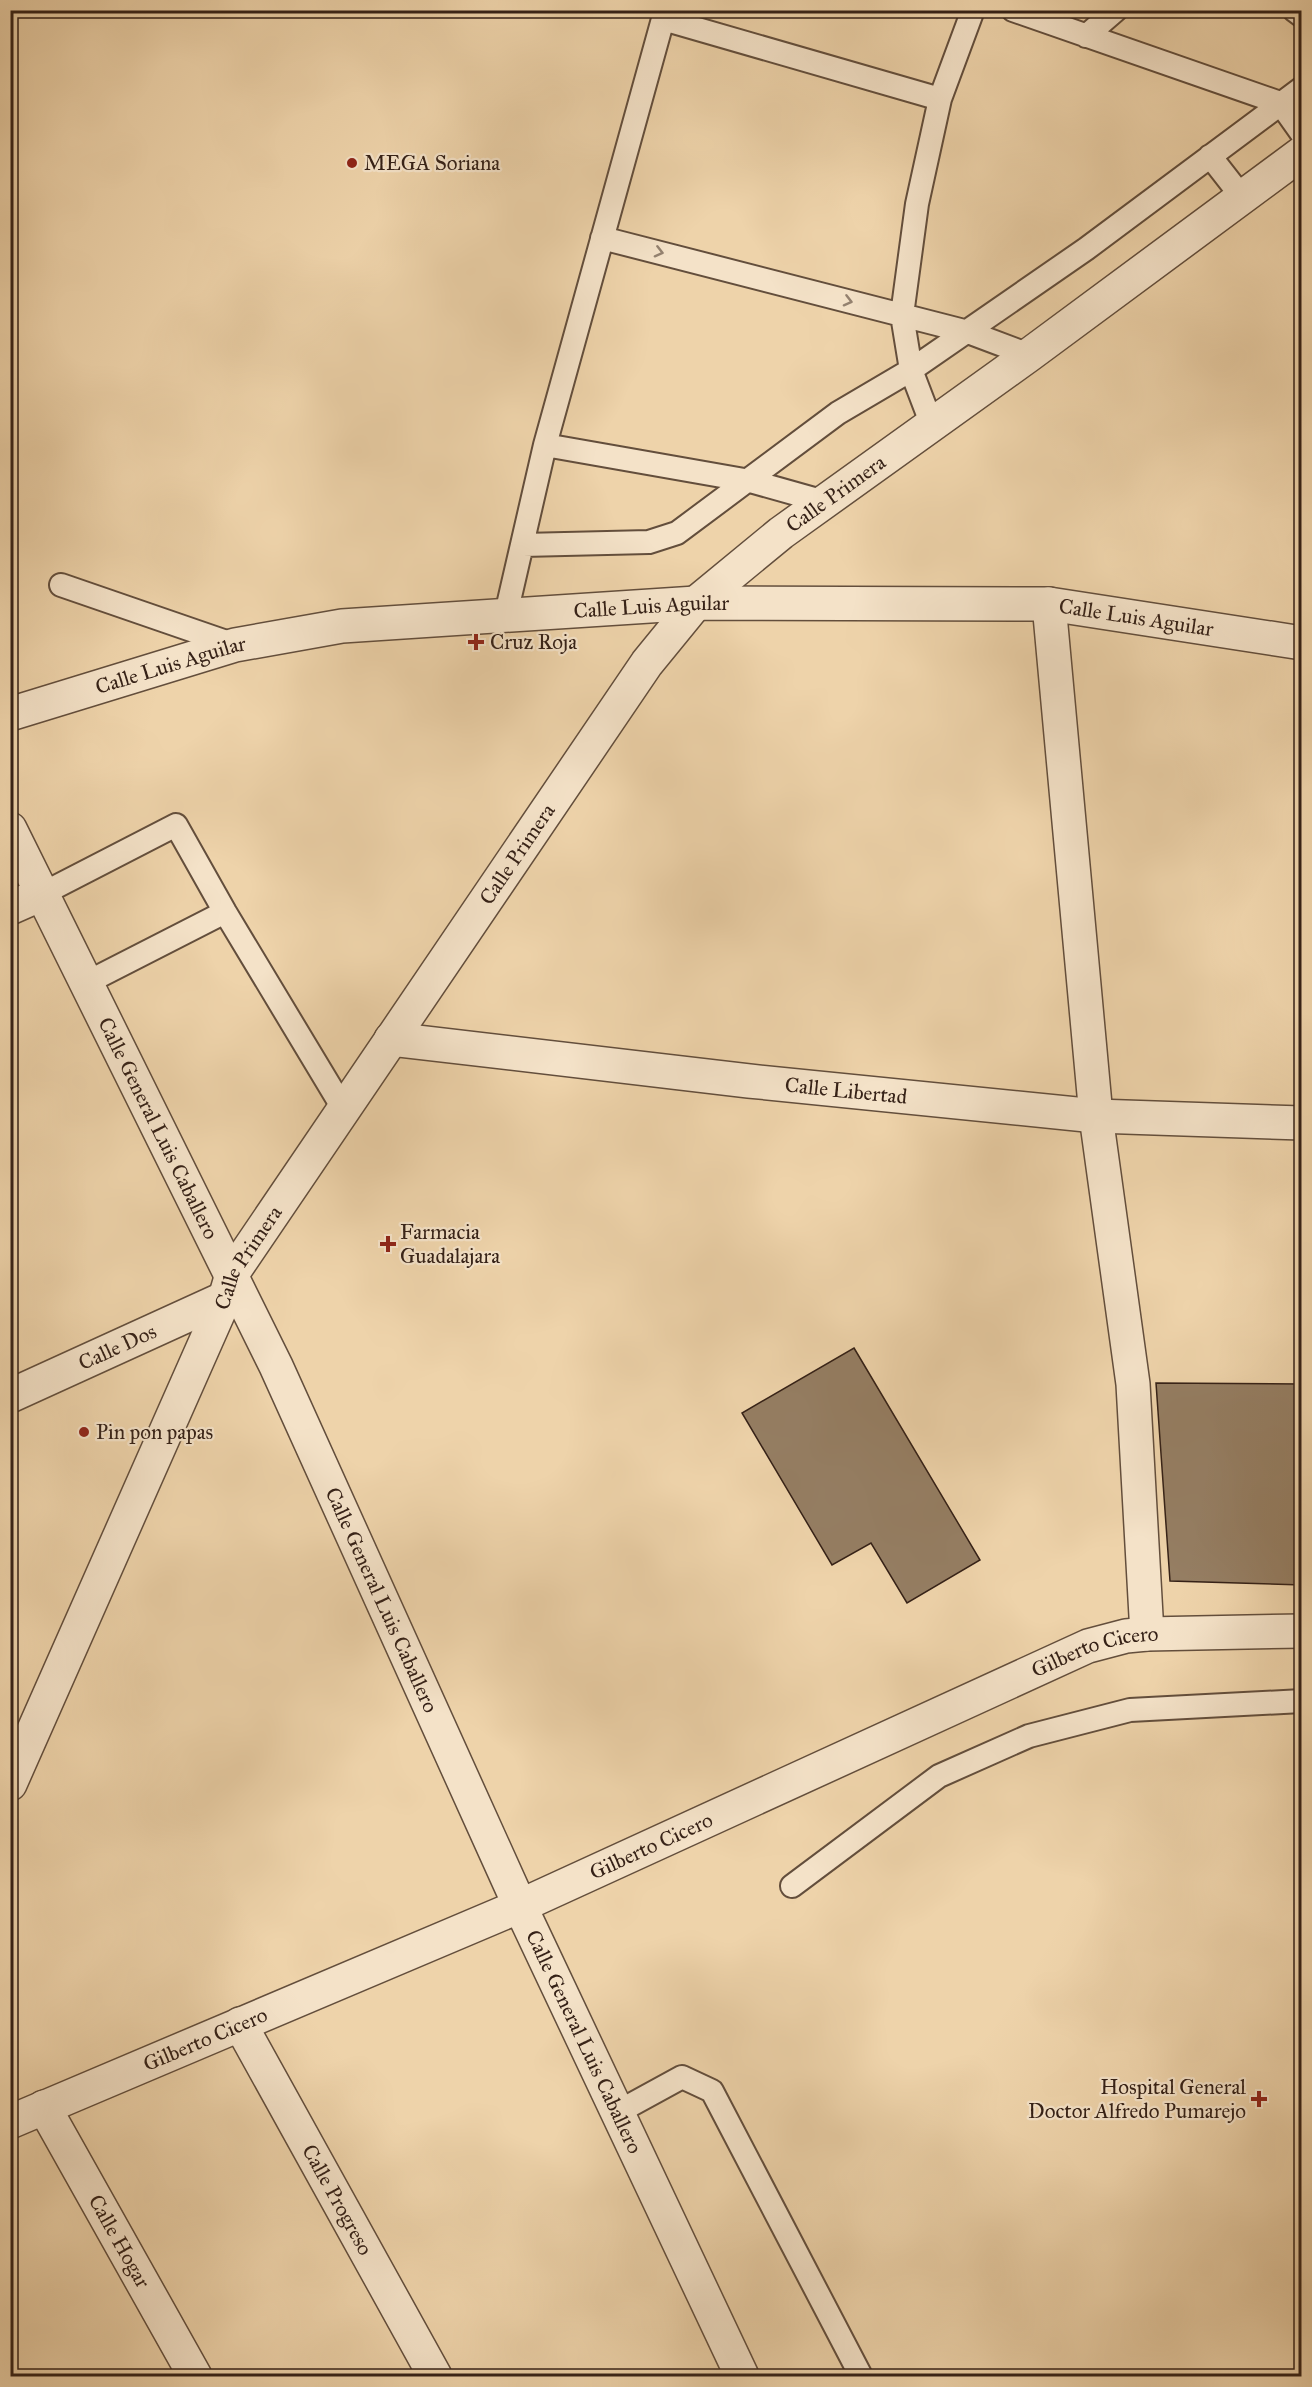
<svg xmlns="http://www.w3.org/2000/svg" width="1312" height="2387" font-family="'IM FELL Great Primer',serif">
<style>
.building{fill:#957e63;stroke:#352117;stroke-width:1.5}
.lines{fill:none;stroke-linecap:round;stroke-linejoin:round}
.service-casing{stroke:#634e3c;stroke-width:26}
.minor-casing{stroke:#634e3c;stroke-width:36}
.tertiary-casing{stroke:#634e3c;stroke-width:36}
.service{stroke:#f4e2c8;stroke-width:22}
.minor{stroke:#f4e2c8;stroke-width:33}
.tertiary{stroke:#f4e2c8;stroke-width:33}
.oneway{stroke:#948270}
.poi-dot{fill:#8f2418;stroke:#f4e2c8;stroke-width:2}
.labels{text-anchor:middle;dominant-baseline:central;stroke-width:4.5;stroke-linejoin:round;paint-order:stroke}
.poi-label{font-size:21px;fill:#352117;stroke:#f4e2c8;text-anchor:start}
.street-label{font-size:21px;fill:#352117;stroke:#f4e2c8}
</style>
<rect width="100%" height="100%" fill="#eed3aa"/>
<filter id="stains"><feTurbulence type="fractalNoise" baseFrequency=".00333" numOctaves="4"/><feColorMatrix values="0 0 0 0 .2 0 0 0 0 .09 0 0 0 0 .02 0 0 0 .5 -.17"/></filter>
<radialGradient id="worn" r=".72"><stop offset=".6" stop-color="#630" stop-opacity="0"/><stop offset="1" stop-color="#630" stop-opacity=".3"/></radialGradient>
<path class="building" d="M854,1348L980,1560L907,1603L871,1543L832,1565L742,1413Z
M1156,1383L1300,1384L1302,1585L1170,1581Z"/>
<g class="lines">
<g class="service-casing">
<path id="service" d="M1013,10L1280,103L1302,134
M1294,10L1302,16
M1086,36L1116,10
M1210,156L1242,197
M602,238L968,332L1029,355
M932,425L911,370L902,315L917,204L940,99
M825,502L750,481L545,445L663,19L940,99L973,10
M523,545L649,542L677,533L838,413L911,370L1086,249L1302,88
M61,585L235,645
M506,614L545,445
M44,893L176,825L225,912L343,1108
M86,983L225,912
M792,1886L939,1776L1029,1736L1130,1710L1302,1701
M618,2112L682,2077L712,2091L861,2376"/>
</g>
<g class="minor-casing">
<g id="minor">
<path d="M1049,604L1096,1116L1133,1384L1147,1634"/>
<path id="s1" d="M10,714L235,645L342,626L696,603L1049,604L1302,643"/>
<path id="s2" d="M10,829L276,1366L520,1906L742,2376"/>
<path d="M10,908L44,893"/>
<path id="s3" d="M391,1039L749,1081L1096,1116L1302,1123"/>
<path id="s4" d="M10,1396L225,1298"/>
<path id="s5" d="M240,2024L435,2376"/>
<path id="s6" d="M44,2107L195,2376"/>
<path id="s7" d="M10,2122L520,1906L1088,1646L1126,1636L1147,1634L1302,1631"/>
</g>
</g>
<g class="tertiary-casing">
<g id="tertiary">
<path id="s8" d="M10,1784L225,1298L232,1274L647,663L696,603L781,533L1029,355L1302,153"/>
</g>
</g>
<use href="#service" class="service"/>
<use href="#minor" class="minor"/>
<use href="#tertiary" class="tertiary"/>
</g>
<defs><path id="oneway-chevron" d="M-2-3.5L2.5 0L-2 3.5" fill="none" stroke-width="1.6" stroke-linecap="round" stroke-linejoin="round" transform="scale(1.5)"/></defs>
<g class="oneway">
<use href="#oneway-chevron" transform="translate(659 252) rotate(14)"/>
<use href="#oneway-chevron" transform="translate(848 301) rotate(14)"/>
</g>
<g class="poi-dot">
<circle cx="352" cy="163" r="6"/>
<path d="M473 633h6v6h6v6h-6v6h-6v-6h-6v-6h6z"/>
<path d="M385 1235h6v6h6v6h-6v6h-6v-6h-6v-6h6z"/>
<circle cx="84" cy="1432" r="6"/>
<path d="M1256 2090h6v6h6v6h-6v6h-6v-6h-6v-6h6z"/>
</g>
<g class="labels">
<g class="poi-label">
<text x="364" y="163">MEGA Soriana</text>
<text x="490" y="642">Cruz Roja</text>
<text x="400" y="1232">Farmacia<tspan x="400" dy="24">Guadalajara</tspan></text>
<text x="96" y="1432">Pin pon papas</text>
<text x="1246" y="2087" text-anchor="end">Hospital General<tspan x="1246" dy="24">Doctor Alfredo Pumarejo</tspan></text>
</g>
<g class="street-label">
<text stroke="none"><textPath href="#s8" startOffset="1550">Calle Primera</textPath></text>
<text stroke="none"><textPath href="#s1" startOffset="654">Calle Luis Aguilar</textPath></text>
<text stroke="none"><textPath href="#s1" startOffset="1140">Calle Luis Aguilar</textPath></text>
<text stroke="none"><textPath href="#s1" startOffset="168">Calle Luis Aguilar</textPath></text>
<text stroke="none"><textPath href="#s8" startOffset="1064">Calle Primera</textPath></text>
<text stroke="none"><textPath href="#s3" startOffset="458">Calle Libertad</textPath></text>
<text stroke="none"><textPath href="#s2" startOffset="334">Calle General Luis Caballero</textPath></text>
<text stroke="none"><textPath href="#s8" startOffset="578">Calle Primera</textPath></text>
<text stroke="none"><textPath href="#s4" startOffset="118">Calle Dos</textPath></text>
<text stroke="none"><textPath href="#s2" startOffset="856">Calle General Luis Caballero</textPath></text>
<text stroke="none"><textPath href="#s7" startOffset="1184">Gilberto Cicero</textPath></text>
<text stroke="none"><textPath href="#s7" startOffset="698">Gilberto Cicero</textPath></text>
<text stroke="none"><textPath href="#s7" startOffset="212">Gilberto Cicero</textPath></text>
<text stroke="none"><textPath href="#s2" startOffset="1342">Calle General Luis Caballero</textPath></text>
<text stroke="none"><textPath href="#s5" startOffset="201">Calle Progreso</textPath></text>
<text stroke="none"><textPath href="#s6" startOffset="154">Calle Hogar</textPath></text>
</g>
</g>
<rect width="1312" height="2387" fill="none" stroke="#eed3aa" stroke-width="36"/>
<rect x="12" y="12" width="1288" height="2363" fill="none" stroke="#352117" stroke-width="3"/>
<rect x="18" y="18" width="1276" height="2351" fill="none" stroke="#352117" stroke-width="1.5"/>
<rect width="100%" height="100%" filter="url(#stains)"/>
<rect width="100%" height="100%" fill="url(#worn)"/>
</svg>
